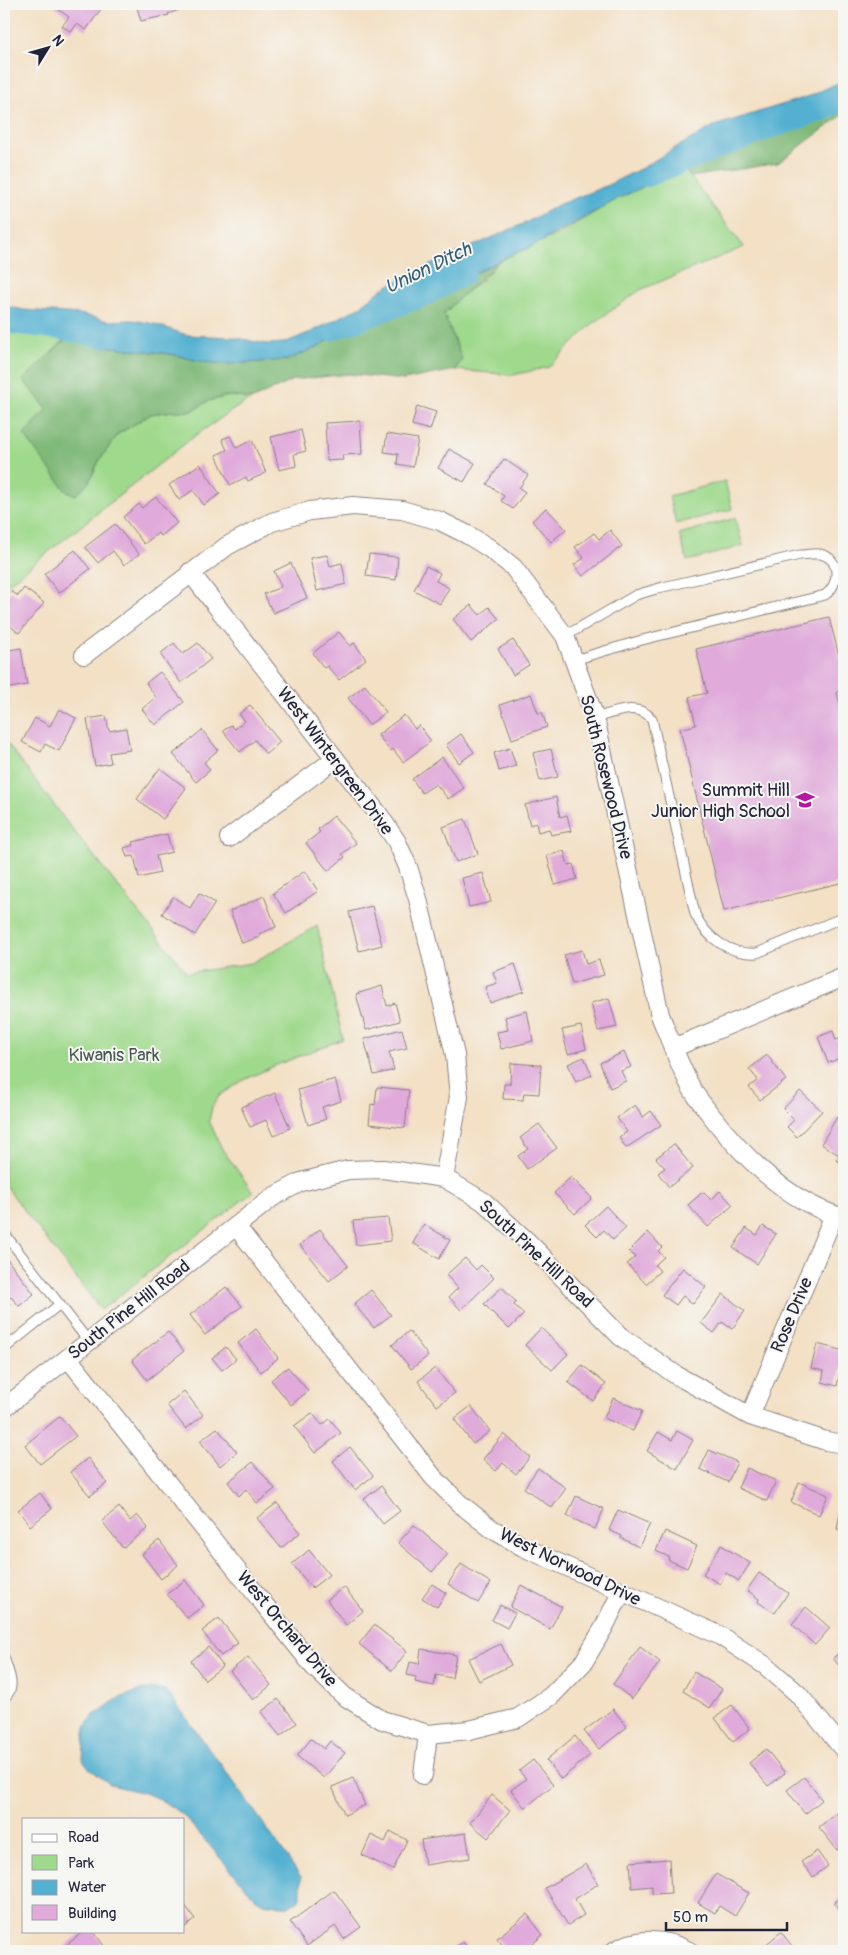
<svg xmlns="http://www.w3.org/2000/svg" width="848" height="1955" font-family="Pangolin,sans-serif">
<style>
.green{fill:#9fd98c;stroke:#607e64}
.forest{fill:#7fb978;stroke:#506e5a}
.water{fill:#52b0d1;stroke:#3a6986}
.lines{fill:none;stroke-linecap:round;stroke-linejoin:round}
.canal{stroke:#52b0d1;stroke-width:18}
.building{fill:#e0aada}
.service-casing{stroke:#8a8180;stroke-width:11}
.minor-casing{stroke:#8a8180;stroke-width:20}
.service{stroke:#fff;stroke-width:9}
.minor{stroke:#fff;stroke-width:18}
.labels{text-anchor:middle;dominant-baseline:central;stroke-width:4;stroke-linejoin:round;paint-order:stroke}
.street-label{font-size:18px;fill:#22223b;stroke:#f6f6f2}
.poi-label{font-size:18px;fill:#22223b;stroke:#f6f6f2;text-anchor:end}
.park-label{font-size:18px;fill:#485953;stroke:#f6f6f2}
.water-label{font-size:19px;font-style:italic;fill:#355b77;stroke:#f6f6f2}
</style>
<rect width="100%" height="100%" fill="#f6f6f2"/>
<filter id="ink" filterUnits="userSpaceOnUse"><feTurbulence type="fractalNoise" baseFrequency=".02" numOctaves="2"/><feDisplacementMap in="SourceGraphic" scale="10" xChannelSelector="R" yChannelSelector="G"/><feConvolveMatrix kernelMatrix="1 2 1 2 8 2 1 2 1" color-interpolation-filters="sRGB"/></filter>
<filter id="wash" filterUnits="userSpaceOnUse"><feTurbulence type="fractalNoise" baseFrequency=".0096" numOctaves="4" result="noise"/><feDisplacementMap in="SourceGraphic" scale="20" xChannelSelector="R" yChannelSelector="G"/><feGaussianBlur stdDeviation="1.12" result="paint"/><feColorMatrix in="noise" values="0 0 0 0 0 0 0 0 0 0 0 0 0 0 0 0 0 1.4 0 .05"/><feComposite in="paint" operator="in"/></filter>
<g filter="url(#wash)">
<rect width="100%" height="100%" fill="#f3e0c5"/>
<path class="green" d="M679,162L744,247L640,290L591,325L549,367L513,375L455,370L462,359L444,314L455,301L483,279L498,262L558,234L619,198L641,188Z
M56,326L73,332L23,380L47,409L66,491L76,495L89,482L99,461L118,434L151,414L174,411H192L208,401L230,396L253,399L242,404L196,435L4,587V327L18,328Z
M725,481L732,509L676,524L669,496Z
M735,518L743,546L687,561L679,534Z
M4,739L66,821L187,973L252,963L317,926L343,1039L274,1066L242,1081L219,1096L212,1107L209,1121L222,1149L253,1192L101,1310L4,1184Z"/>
<path class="forest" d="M844,99V114L778,163L691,177L679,162C717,135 786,120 832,105Z
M498,262C481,280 461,295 444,314L462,359L455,370L404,380L349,374L293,380L253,399L229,396L208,401L192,411H174L151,414L118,434L99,461L89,482L76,495L66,491L24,435L47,409L23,380L73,332L104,346L171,354L203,362L229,364L259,362L287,360L334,337L361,318L374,312L455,283Z"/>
<path class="water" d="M844,80V99L832,105L737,135L706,148L684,158L641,188L619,198L529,248L514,253L455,283L374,312L361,318L318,347L287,360L229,364L203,362L171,354L104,346L56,326L18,328L4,327V306L24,310L80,314L109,321L133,320L154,324L187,335L232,337L267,344L284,343L311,332L360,307L382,289L408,275L525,223L560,204L606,186L644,167L675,148L714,126L810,96Z
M144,1689L166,1690L241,1792L301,1877V1898L289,1907L263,1903L255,1898L183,1815L158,1798L141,1792L111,1785L90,1769L83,1760L85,1727L93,1716L117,1699Z"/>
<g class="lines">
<path class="canal" d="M647,178L770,130L823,112L844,101
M4,324L55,330L103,339
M331,332L426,297L466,275"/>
</g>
<g id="blocks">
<path class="building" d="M57,4H112L109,7L106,8L103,6L86,30L77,24L71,32L62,26L69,17L55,7Z
M136,4H177L179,10L168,14L169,15L141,21Z
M417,406L436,412L430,430L412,425Z
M360,421L362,454L342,455L343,460L327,461L325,423Z
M301,430L306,451L294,454L296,466L279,470L271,437Z
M387,434L418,439L413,467L397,464L398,454L384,452Z
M230,436L236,448L252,440L266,473L248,481L246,477L230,485L216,455L227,450L222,439Z
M449,449L475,463L464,482L438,468Z
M504,459L528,475L519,488L525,492L513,509L501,501L504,496L487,484Z
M200,464L220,494L204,505L193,490L179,500L169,485Z
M156,497L177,523L161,536L158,533L144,544L123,517L139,504L142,508Z
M546,508L566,529L551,542L532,521Z
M115,524L139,554L124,565L113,551L98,563L85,547Z
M610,530L622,546L583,576L574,565L584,558L575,547L594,533L599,539Z
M75,550L90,569L59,593L44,574Z
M369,554L398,557L396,580L366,576Z
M327,555L330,566L342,563L346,584L317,591L310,558Z
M291,563L307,598L273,613L264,594L281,587L274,571Z
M426,566L440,573L436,581L449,588L440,604L414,590Z
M24,588L44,603L19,633L4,621V599L11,591L18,596Z
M471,605L480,615L489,607L499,619L471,642L453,619Z
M829,617L840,660L844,659V690L837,692L844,723V882L724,911L680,729L696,725L689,697L707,693L696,649Z
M339,632L350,646L354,643L366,659L339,680L327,666L324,668L313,653Z
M513,640L529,665L513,675L498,649Z
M174,643L183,654L198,643L211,659L181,683L160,654Z
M21,648L27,685L4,689V651Z
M160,672L184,702L155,725L142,709L156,697L146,683Z
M365,685L386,712L369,725L348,698Z
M531,694L538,713L542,712L547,727L512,739L500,705Z
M250,705L280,742L266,754L255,740L240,752L223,731L231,725L235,729L245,721L239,714Z
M59,709L76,718L59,751L45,744L41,752L22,742L35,718L50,726Z
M404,715L415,729L419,725L431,741L403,762L393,749L390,751L378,735Z
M106,716L109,731L126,728L130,750L109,753L111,763L95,766L87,719Z
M202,730L218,750L204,762L210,770L196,782L173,754Z
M461,734L474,752L459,763L446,745Z
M510,748L516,766L499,771L494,753Z
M551,749L558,777L540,781L533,753Z
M442,757L464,788L448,799L436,784L422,793L412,779Z
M160,768L186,788L163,819L137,799Z
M556,797L560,817L567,815L571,831L551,835L549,829L538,832L536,823L530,825L525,805Z
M334,816L356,843L342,854L345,857L328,871L306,843L320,832L318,829Z
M465,819L478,854L456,862L443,827Z
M167,834L172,852L156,856L160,873L139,878L134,856L127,857L124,848L134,845L133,842Z
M564,851L568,865L573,864L577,879L555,885L547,856Z
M305,871L318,891L286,913L273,893Z
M483,873L491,902L469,907L462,878Z
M199,893L215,903L195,935L162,914L173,897L190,908Z
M264,896L276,927L259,934L260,937L242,943L230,911Z
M372,906L382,945L359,951L349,912Z
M582,950L586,964L599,960L604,975L572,984L564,955Z
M515,964L524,991L490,1003L485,987L497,983L493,972Z
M382,986L387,1006L395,1003L400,1021L366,1030L356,994Z
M609,998L617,1027L598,1031L591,1003Z
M527,1011L533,1041L501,1049L497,1032L508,1030L505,1017Z
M581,1026L586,1049L568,1054L562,1030Z
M402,1029L407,1048L389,1052L394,1070L374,1075L364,1039Z
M833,1031L836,1040L844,1037V1056L828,1063L818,1037Z
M624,1052L631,1067L621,1071L626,1081L610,1088L600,1063Z
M767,1055L786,1080L760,1100L749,1087L758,1080L749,1069Z
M584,1057L592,1075L576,1082L568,1064Z
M511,1063L541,1065L539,1094L524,1093L523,1100L503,1099L504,1084H510Z
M335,1079L341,1101L322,1107L326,1119L308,1125L298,1090Z
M377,1087L409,1090L405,1128L369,1124L371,1104L375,1105Z
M800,1091L822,1111L797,1137L787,1127L794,1120L783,1109Z
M275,1093L290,1128L273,1136L266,1120L250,1127L241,1107Z
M635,1105L643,1117L651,1111L661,1125L626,1148L619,1137L627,1132L617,1118Z
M837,1117L844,1121V1165L836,1160L839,1155L821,1144Z
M539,1124L557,1148L527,1169L518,1156L528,1149L520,1138Z
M674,1144L693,1168L669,1187L658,1173L665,1168L656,1158Z
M571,1177L592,1198L575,1214L554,1193Z
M720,1191L733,1205L708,1227L688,1205L703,1192L711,1200Z
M606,1206L626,1228L613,1240L604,1230L597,1237L585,1225Z
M388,1218L391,1241L356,1245L353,1221Z
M424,1224L450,1240L439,1259L413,1243Z
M763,1226L776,1234L757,1264L733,1248L746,1228L757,1235Z
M320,1229L348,1266L329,1281L300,1245Z
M648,1232L662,1247L658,1251L664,1257L655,1265L660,1271L646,1284L627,1264L635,1257L629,1251Z
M4,1255L34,1294L19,1306L11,1297L7,1300L10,1304L4,1310Z
M465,1258L476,1270L481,1265L494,1278L461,1310L449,1297L458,1288L446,1275Z
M683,1268L706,1287L693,1304L683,1296L676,1305L662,1295Z
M226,1287L242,1306L205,1335L190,1315Z
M502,1287L516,1302L514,1305L524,1314L509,1329L484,1304Z
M371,1290L391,1315L374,1328L354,1304Z
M844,1290V1301L841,1300Z
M723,1294L745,1311L732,1329L722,1322L714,1333L701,1323Z
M541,1328L568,1354L552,1370L525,1345Z
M256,1329L278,1358L261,1372L238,1343Z
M409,1331L428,1356L411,1369L392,1345Z
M168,1332L184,1351L147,1380L132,1360Z
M817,1344L844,1351L837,1386L822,1382L824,1371L811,1368Z
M226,1347L236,1359L222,1370L212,1358Z
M582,1365L606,1384L593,1401L568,1382Z
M288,1367L308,1391L291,1405L271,1380Z
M435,1368L455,1393L437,1406L418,1381Z
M184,1391L203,1415L186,1429L167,1405Z
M613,1398L642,1411L633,1431L604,1418Z
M471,1406L490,1431L473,1444L454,1419Z
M312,1413L322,1425L330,1419L341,1433L315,1453L294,1426Z
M60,1416L76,1436L40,1464L25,1445Z
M217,1428L237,1452L220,1466L200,1441Z
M677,1431L693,1440L677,1469L647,1451L658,1432L672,1440Z
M504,1434L530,1457L516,1474L503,1463L496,1471L483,1459Z
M350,1447L373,1476L355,1490L333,1461Z
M709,1450L737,1462L728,1482L700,1469Z
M88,1458L107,1483L90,1496L70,1472Z
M253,1462L275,1489L257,1503L246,1489L239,1496L228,1482Z
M538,1468L566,1488L552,1508L524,1488Z
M747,1468L776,1481L767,1501L738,1488Z
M799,1482L828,1495L819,1515L791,1502Z
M381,1486L400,1511L383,1524L364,1499Z
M40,1493L52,1509L30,1526L18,1510Z
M576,1496L604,1509L595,1529L567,1516Z
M277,1503L300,1533L281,1548L257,1518Z
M119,1507L130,1521L137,1515L148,1528L123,1548L102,1521Z
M841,1508H844V1530L837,1529Z
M618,1510L650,1524L639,1547L621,1538L622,1536L609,1530Z
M414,1525L448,1554L432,1572L398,1543Z
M665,1531L697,1546L687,1568L668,1560L669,1557L656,1551Z
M159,1540L178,1565L161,1579L142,1554Z
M721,1545L750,1563L739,1581L726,1573L720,1584L703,1574Z
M309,1550L329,1575L312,1588L292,1564Z
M461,1564L491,1583L478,1603L448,1584Z
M759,1573L788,1593L775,1613L758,1602L759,1599L747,1590Z
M185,1580L204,1605L187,1618L167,1594Z
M432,1584L446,1593L437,1607L422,1598Z
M521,1585L562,1607L550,1629L510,1607Z
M344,1587L363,1611L346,1625L327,1600Z
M500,1605L515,1613L507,1628L492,1620Z
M806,1607L830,1628L815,1645L792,1624Z
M219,1618L238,1643L221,1656L202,1631Z
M374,1625L407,1651L392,1671L359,1644Z
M501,1644L511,1665L479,1681L468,1659Z
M208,1647L223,1666L205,1680L191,1661Z
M640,1647L660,1662L632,1699L613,1684Z
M421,1649L456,1655L452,1678L436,1675L434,1686L415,1682L416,1677L407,1675L410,1662L419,1664Z
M844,1649V1672L833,1658Z
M248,1657L271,1685L253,1700L230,1671Z
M694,1672L722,1689L710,1708L683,1691Z
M278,1699L297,1723L280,1736L261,1712Z
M732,1705L750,1729L733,1742L715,1718Z
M613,1709L627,1727L599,1749L584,1731Z
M575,1736L590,1755L561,1779L546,1760Z
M311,1739L324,1749L330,1741L345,1753L324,1778L297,1756Z
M766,1749L785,1773L768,1786L749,1763Z
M533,1760L553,1785L525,1808L511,1790L526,1779L519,1771Z
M804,1777L822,1800L805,1814L787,1790Z
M353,1778L365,1805L345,1815L332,1787Z
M492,1795L510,1810L488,1838L470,1823Z
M836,1813L844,1824V1845L837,1850L819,1827Z
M390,1831L407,1840L393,1870L362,1855L371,1835L385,1842Z
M466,1833L470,1858L425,1865L421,1840Z
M817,1851L828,1866L813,1877L801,1862Z
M669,1859L671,1893L652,1894V1886L632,1888L630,1862Z
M586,1864L598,1884L575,1899L584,1915L568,1925L545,1888Z
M716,1874L749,1893L735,1916L719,1906L715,1913L698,1903Z
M334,1890L361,1927L344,1939L335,1926L307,1946L290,1922Z
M844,1895V1916L834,1903Z
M184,1904L195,1919L184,1928Z
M527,1914L543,1935L528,1947L531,1951H507L497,1938Z
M84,1931H93L108,1951H67L64,1947Z
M781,1932L796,1951H768L764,1946Z
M463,1942L470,1951H450Z"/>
</g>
</g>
<g filter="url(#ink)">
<use href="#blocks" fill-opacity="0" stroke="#8a8180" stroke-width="1"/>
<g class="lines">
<g class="service-casing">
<path id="service" d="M565,636L636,595L663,587L800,555C806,555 814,553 820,554C841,558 840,585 825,595L642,640L574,660
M595,718C614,713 638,701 652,719L695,914C706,938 730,955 757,953L844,917
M4,1233L89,1342
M4,1349L60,1304
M4,1657C8,1672 18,1687 4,1698"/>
</g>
<g class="minor-casing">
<path id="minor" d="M190,572L379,815L397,842L408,867L418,899L455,1055L459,1097L444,1178
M84,655L227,546L272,522L310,511L353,506L402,510L440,521L468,535L489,548L513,567L565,636L595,718L660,1015C670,1040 679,1065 692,1089C697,1098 704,1106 710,1114C744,1158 790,1203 844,1218
M229,838L335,759
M673,1048L844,977
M236,1226L434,1478L459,1503L492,1529L523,1547L719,1635L766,1666L798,1694L844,1750
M68,1358L314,1667L344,1696L382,1720L428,1734L469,1730L518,1718L551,1696L583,1663L603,1629L621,1593
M4,1408L273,1197L301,1182L348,1170L383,1169L444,1178L483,1201L530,1244L620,1336L676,1375L750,1416L826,1441L844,1444
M750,1416L834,1215
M423,1775L428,1734
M614,1951C638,1937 665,1938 689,1951"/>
</g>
<use href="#service" class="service"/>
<use href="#minor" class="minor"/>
</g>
</g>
<defs>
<g id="school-bare" transform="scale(1.5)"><path d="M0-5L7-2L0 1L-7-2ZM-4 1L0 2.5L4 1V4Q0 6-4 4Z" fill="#b5179e" stroke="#f6f6f2" stroke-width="2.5" paint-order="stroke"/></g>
</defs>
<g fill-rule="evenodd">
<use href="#school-bare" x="805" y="800"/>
</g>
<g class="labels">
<g class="street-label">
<text transform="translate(335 761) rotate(53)">West Wintergreen Drive</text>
<text transform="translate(606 777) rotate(76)">South Rosewood Drive</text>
<text transform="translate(536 1254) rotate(43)">South Pine Hill Road</text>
<text transform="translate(129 1310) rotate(-38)">South Pine Hill Road</text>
<text transform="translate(792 1315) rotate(-67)">Rose Drive</text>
<text transform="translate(570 1567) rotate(26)">West Norwood Drive</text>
<text transform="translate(287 1629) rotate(50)">West Orchard Drive</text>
</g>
<g class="poi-label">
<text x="790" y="790">Summit Hill<tspan x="790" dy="21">Junior High School</tspan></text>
</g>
<g class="park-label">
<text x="114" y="1055">Kiwanis Park</text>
</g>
<g class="water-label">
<text transform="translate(428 268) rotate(-26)">Union Ditch</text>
</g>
</g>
<rect width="848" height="1955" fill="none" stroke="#f6f6f2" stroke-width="20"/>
<rect x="22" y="1818" width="162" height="115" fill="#f6f6f2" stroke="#a1a1a9"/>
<rect x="32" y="1834" width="25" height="8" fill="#ffffff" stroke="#a1a1a9"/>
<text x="68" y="1842" font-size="15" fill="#22223b">Road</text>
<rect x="32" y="1855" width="25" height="15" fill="#9fd98c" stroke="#a1a1a9"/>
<text x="68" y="1868" font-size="15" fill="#22223b">Park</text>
<rect x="32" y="1880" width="25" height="15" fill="#52b0d1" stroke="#a1a1a9"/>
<text x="68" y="1892" font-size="15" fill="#22223b">Water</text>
<rect x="32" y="1905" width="25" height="15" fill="#e0aada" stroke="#a1a1a9"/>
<text x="68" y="1918" font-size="15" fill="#22223b">Building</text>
<g transform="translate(48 48) rotate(53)" stroke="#f6f6f2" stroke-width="4" paint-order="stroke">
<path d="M0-4L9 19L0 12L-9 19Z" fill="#22223b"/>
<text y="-8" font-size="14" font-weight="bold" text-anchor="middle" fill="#22223b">N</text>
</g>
<path d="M666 1922v8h121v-8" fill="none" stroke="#22223b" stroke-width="2.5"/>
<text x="673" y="1922" font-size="15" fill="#22223b" stroke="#f6f6f2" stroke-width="4" paint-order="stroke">50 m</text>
</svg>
